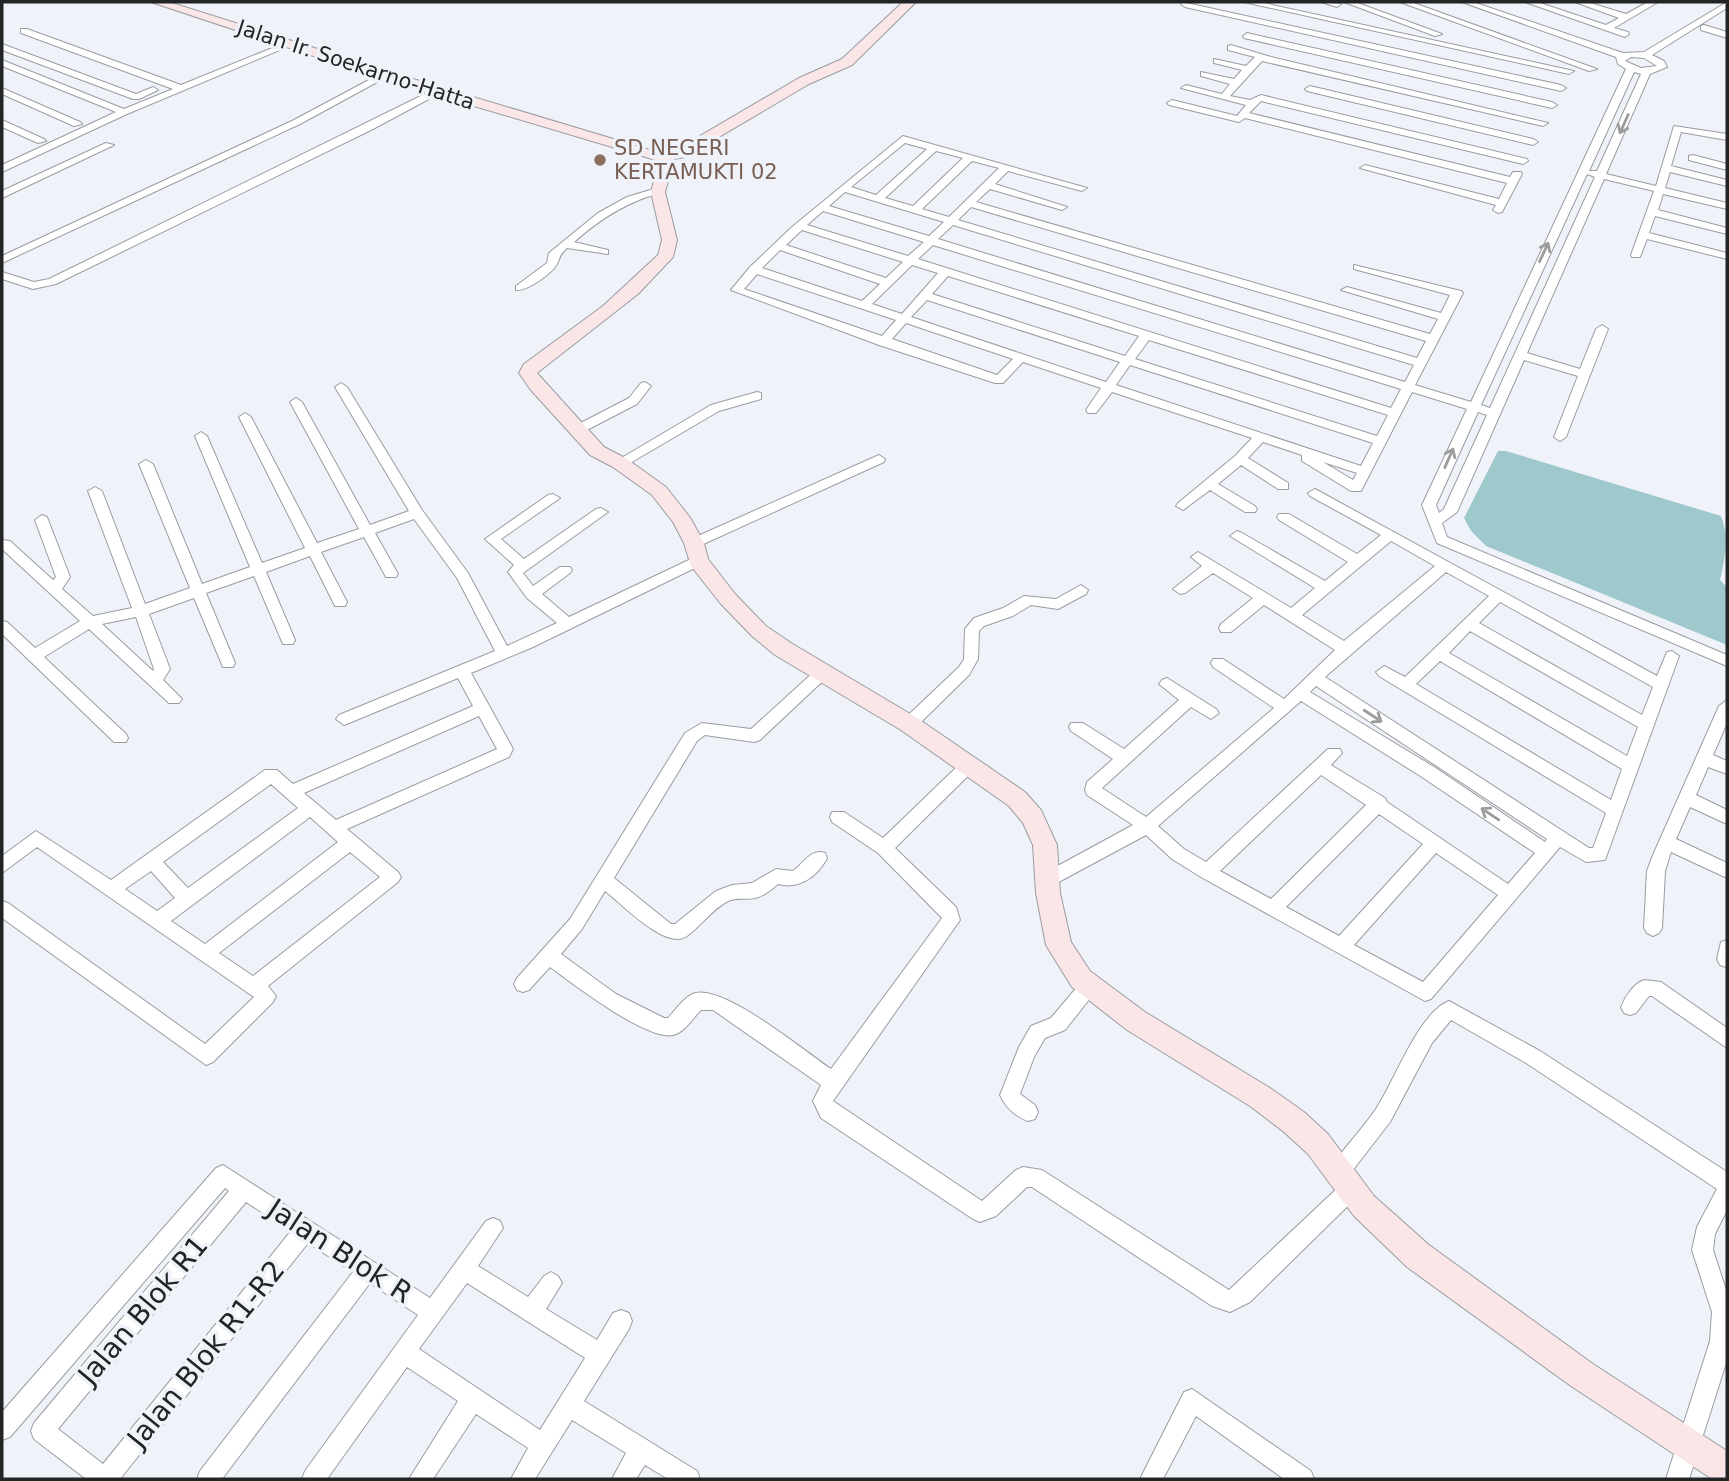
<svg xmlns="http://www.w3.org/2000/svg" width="1729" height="1481" font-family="'DejaVu Sans',sans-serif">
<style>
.water{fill:#9fc8cc}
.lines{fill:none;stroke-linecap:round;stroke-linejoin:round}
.street-casing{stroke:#999ca1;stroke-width:2}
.secondary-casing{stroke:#999ca1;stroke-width:2}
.street{fill:#fff;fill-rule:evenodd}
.secondary{fill:#fbe6e7;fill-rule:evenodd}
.oneway{stroke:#9c9c9d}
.education-dot{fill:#8d6e63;stroke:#eff3f9;stroke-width:2.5}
.labels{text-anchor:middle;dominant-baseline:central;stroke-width:7;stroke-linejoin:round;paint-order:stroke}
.far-street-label{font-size:21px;fill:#232426;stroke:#eff3f9}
.far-education-label{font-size:21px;fill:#785e54;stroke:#eff3f9;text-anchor:start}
.near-street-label{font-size:28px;fill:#232426;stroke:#eff3f9}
</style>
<rect width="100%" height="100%" fill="#eff3f9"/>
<path class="water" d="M1498,451H1506L1721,516C1729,535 1725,559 1720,580L1727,587V645L1486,546L1471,531L1464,518Z"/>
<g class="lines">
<g class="street-casing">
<path id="street" d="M1182,2L1561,85L1566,88L1561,91L1185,7L1181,4Z
M1244,2H1259L1574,71L1569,74Z
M1321,2L1341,4L1337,7Z
M1344,2H1355L1442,34L1435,36Z
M1400,2H1411L1597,69L1589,71Z
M1462,2H1473L1623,53L1644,52L1727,2V8L1652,55L1664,61L1667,67L1650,74L1606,174L1656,186L1674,126L1727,134V140L1681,132L1671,166L1727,180V186L1670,172L1665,188L1727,203V209L1663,194L1658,210L1727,228V234L1655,216L1649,233L1727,253V259L1647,239L1640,257H1632L1631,255L1654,191L1604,179L1527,353L1580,369L1596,329L1602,325L1608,329L1566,437L1560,441L1554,437L1578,376L1524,360L1457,512L1442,523L1447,537L1727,655V666L1437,543L1422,505L1467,409L1412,392L1361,491H1351L1302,461V455L1263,442L1248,458L1288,483V489H1278L1241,465L1218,484L1255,506L1257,509L1255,512H1245L1210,490L1183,510L1176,506L1178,503L1235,456L1252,438L1112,392L1096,413H1088L1086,410L1101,388L1023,362L1003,383H995L879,345L731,290L750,267L792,227L903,136L1087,188L1082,191L1008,171L995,184L1067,207L1062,210L990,189L976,202L1430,334L1438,319L1341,290L1347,287L1441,313L1450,295L1354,269V265L1461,291L1463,293L1415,385L1471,402L1626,69L1618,64L1616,57ZM1631,57L1644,58L1657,66L1641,68L1625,61ZM1634,72L1641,74L1597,171H1589ZM905,143L927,149L876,195L851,187ZM936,151L963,158L913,206L885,198ZM972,161L999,168L949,217L922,209ZM1587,174L1595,177L1490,408L1481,405ZM845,192L944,222L929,236L829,206ZM971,207L1426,341L1417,358L958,220ZM823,211L924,242L908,256L807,225ZM953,225L1414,365L1405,382L938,239ZM802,230L903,262L886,278L786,245ZM933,245L1401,389L1391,408L918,259ZM780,250L880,284L862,301L762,268ZM912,265L938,273L902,314L872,304ZM757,274L896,320L882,336L744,289ZM948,276L1139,336L1125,356L932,294ZM927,300L1120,362L1106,382L911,317ZM906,323L1013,359L997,375L892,339ZM1149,340L1388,415L1377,436L1135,359ZM1130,365L1373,443L1361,466L1116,385ZM1478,412L1487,415L1444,509L1439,513L1436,505ZM1323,462L1357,473L1353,480Z
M1525,2H1537L1606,25L1619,18L1575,2H1587L1626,14L1648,2H1658L1614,28L1628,32L1629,34L1625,37Z
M1704,25L1727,32V38L1701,30V26Z
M21,29H27L181,85L287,42L294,44L127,114L2,172V165L116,112L2,66V60L124,109L173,89L21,33Z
M1247,33L1552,102L1557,105L1552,108L1244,38L1243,36Z
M2,44L136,94L153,87L158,90L139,99H133L2,50Z
M1231,45L1271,57L1548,123L1543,126L1262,61L1230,96L1250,100L1261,95L1527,159L1528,161L1523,164L1261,101L1249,113L1510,177L1513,172H1521L1522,174L1502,212L1498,213L1493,210L1496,205L1360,168L1365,165L1499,199L1507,183L1245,118L1239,122L1169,105L1167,103L1172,100L1237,116L1246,105L1181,88L1186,85L1222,94L1230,84L1201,76V72L1234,79L1242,70L1214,63V59L1246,66L1255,57L1228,50V46Z
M382,73L390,75L300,124L2,263V256L294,120Z
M1310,86L1533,139L1538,142L1533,145L1307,91L1305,89Z
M2,88L80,122L82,124L74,126L2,94Z
M437,88L442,91L440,93L373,129L56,284L33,289L2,279V272L34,282L49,279Z
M2,120L44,139L46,141L38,143L2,127Z
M106,143L114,145L2,198V191Z
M1693,155L1727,164V170L1689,160V156Z
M657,188L662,191L661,193C627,201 599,220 574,242L608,250V254L567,248C557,257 561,259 555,267C548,276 527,291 516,290V286L547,263L549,253L598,213L627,197Z
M645,382L651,386L637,404L583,432H575V426L629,398L641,383Z
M341,383L347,387L422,510L468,573L507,646L557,623L527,598L508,572L514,565L485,539L548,495L553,494L560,498L501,539L524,559L596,509L601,508L608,512L523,573L533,586L560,567H570L572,570L570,573L542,594L569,617L693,558L698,556L705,561L703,564L533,647L471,673L513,749L509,757L347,829L398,872L401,877L398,882L268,986L276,996L273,1002L213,1062L206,1065L2,918V901L8,903L205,1044L254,997L37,847L2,873V856L36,831L111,880L265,770H277L293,784L473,706L458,678L349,723L344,725L336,719L339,715L495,651L457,578L414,519L375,533L398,574L396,577H386L364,537L321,552L347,602L345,606H335L310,556L266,572L295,640L293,644H283L254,576L206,593L235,663L233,667H223L194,598L149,614L170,669L163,680L182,699L179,703H169L89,629L44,657L126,734L128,738L126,742H114L2,634V621L7,622L35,648L80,621L2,549V540L10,541L53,580L56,577L35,520L42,515L47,517L70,577L62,589L93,616L132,608L88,491L95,487L102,491L145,604L190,588L139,464L146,460L153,464L202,584L250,567L195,436L201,432L207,436L262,563L305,548L239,417L245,413L251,417L317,543L359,529L290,402L296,398L302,402L370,525L409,511L335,387ZM136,617L154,669L153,671L102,624ZM479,716L497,749L336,820L304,793ZM271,784L298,808L188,888L163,862ZM310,817L338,842L205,944L171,921ZM350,852L380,877L253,976L219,953ZM151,871L175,898L157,911L125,889Z
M757,392L761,393V399L719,411L625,466L620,467L613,463L711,405Z
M879,455L885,459L884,462L699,546H689L687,543L689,540Z
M1315,489L1657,676L1667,652L1672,651L1679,656L1605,860L1586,862L1560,847L1431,999L1425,1001L1201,877L1172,859L1146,835L1053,885L1047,887L1041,885L1038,880L1041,875L1133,825L1087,795L1085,790L1087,782L1113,759L1071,731L1069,727L1071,723H1083L1124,749L1179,700L1159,684L1162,680L1167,678L1216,709L1219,713L1211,719L1191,707L1102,788L1146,817L1274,708L1213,667L1211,663L1213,659H1223L1284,699L1335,650L1264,605L1231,632H1221L1219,628L1221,624L1253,598L1213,573L1185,593L1180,594L1173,589L1202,566L1191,557L1198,552L1291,608L1315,588L1230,536L1237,531L1242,533L1325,581L1348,562L1279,520L1277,517L1279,514H1289L1357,554L1381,535L1310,496L1308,493ZM1391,541L1435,566L1344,641L1302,615ZM1446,572L1489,596L1405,677L1384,666L1376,672L1379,676L1606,813L1593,848H1589L1325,677ZM1500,602L1653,687L1642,715L1479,623ZM1470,631L1638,727L1627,756L1449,653ZM1440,661L1622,769L1611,800L1416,684ZM1316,686L1547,839L1545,842L1434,767L1310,692ZM1301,701L1422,777L1535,853L1508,884L1387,802L1385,798L1331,765L1342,753L1340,749H1328L1206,862L1184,849L1158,826ZM1321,775L1366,805L1271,899L1220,871ZM1379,814L1423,844L1339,936L1286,907ZM1436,853L1498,895L1423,982L1354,945Z
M1081,585L1088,590L1086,594L1058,609L1031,605L1013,616L984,626L979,631L978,659L969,675L915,728H903L901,724L903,720L959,667L964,659L965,629L974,618L1003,608L1024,596L1056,599Z
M822,667L830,673L827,677L760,740L754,742L705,735L697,741L614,878L671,924H675L716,891L732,885L752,883L776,869L793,871C803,864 811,848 825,853L827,858C818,876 799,890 778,884C772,889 763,897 755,898C746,900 738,897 728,901C711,910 701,926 687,936C666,951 622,904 605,891L582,929L561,954L616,994L664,1018H668C675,1011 685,995 696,993C727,987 803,1050 831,1069L942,918L878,853L832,822L830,817L832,812H844L883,838L964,760H976L978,764L976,768L895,848L956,907L960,920L833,1101L982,1201L1016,1170L1023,1167L1042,1170L1229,1290L1345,1181L1352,1178L1359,1181L1362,1188L1359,1195L1250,1302L1230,1312L1212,1306L1032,1187H1027L996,1216L980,1222L973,1219L821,1118L813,1101L821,1085L713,1010H701C694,1017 684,1033 673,1035C647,1041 572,983 550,967L529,990L523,992L517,990L514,984L517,978L570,919L685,733L702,723L751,729L817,669Z
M1727,700V723L1713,755L1727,761V774L1708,767L1696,795L1727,810V824L1690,807L1676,839L1727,863V878L1671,852L1665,871L1662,928L1659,933L1653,936L1647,933L1644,928L1647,871L1653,855L1719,706Z
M1727,940V966L1726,967L1720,965L1717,959L1721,942Z
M1089,978L1095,980L1098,986L1095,992L1065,1030L1045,1038L1034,1057L1020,1094L1035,1105L1038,1112L1035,1119L1028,1121C1015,1116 1006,1108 1000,1095L1019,1047L1031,1026L1051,1018L1083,980Z
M1644,980L1661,982L1727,1028V1048L1652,996H1649L1636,1013L1630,1015L1624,1013L1621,1007C1625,997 1633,984 1644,980Z
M1449,1001L1540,1051L1727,1172V1210L1715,1234L1713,1250L1727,1293V1360L1689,1479H1666L1710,1341L1712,1312L1692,1250L1697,1227L1717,1189L1526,1063L1451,1020L1432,1043L1390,1122L1346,1179L1339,1182L1332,1179L1329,1172L1332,1165C1346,1146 1363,1128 1376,1109C1394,1082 1419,1012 1449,1001Z
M223,1165L430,1298L486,1221L493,1218L500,1221L503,1228L478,1266L528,1297L544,1276L551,1272L558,1276L562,1283L546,1309L597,1340L613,1313L621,1310L629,1313L632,1321L629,1329L584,1401L697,1471L700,1479H668L645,1465L636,1479H612L626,1453L572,1420L535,1479H511L528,1448L476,1414L433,1479H409L458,1401L407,1367L327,1479H302L305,1471L418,1315L370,1283L222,1479H197L200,1471L353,1272L308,1243L120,1479H86L34,1439L31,1431L34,1423L229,1191L225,1188L10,1437L2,1440V1412L216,1168ZM246,1202L291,1231L103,1464L58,1429ZM467,1283L585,1358L540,1430L419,1349Z
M1192,1389L1311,1471L1314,1479H1284L1196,1416L1163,1479H1140L1184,1392Z"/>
</g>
<g class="secondary-casing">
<path id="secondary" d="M151,2H169L390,72L660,153L676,150L799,78L842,59L903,2H916L852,65L809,84L685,157L674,159L665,192L677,240L673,257L638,294L537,373L604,447L627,459L666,487L691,519L704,543L708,559L735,594L766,626L791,643L917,718L1025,792L1041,810L1057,845L1060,893L1071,942L1090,971L1145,1012L1270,1088L1304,1112L1328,1134L1374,1196L1429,1245L1593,1364L1727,1451V1479H1712L1571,1386L1407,1267L1354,1216L1308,1154L1284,1132L1250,1106L1127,1030L1072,987L1046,945L1036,893L1033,845L1023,823L1009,806L901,730L775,655L752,636L721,604L691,566L684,543L673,522L652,495L613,467L590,455L530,389L519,373L524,364L603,306L658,255L662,240L651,192L659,161L380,78Z"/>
</g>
<use href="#street" class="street"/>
<use href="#secondary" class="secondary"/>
</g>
<defs><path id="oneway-shaft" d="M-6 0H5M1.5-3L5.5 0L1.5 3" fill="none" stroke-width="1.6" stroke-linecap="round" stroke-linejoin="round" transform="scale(1.75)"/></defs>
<g class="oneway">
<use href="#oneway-shaft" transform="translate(1624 124) rotate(114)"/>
<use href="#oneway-shaft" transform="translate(1544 252) rotate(-65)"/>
<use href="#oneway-shaft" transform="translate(1449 458) rotate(-66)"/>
<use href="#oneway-shaft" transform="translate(1373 716) rotate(33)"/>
<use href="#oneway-shaft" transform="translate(1490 814) rotate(-146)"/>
</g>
<circle class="education-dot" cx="600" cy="160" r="7"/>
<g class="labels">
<g class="far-street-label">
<text transform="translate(356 65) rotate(18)">Jalan Ir. Soekarno-Hatta</text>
</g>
<g class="far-education-label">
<text x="614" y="148">SD NEGERI<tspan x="614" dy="24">KERTAMUKTI 02</tspan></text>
</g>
<g class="near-street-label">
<text transform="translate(340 1251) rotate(33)">Jalan Blok R</text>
<text transform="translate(143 1310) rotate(-50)">Jalan Blok R1</text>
<text transform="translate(206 1354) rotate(-51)">Jalan Blok R1-R2</text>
</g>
</g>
<rect width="1729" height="1481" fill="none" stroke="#232426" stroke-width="7"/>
</svg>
